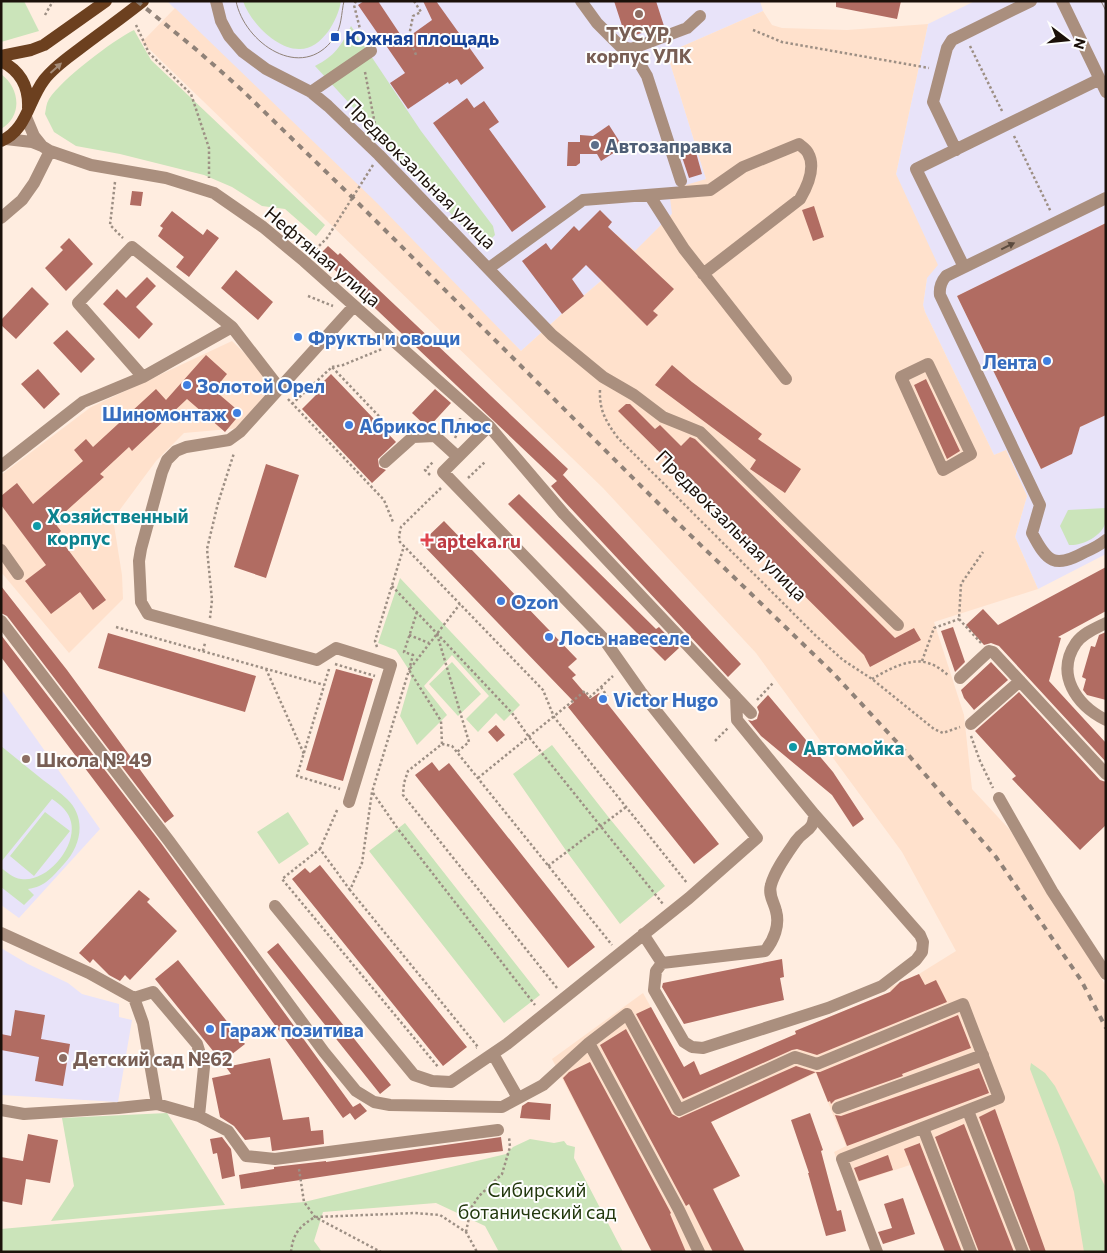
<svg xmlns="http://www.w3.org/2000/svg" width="1107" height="1253" font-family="Commissioner,sans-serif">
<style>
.commercial{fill:#e8e3f9}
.built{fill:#ffe1cc}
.green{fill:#cbe4ba}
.building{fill:#b16c62}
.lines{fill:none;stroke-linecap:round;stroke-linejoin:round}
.path{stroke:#9d8f84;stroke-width:2.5;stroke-dasharray:2.5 2.5;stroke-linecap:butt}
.minor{stroke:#aa8f7e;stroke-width:12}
.major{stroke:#6c401f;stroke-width:12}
.tram{stroke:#908278;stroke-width:1}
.rail{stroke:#908278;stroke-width:4;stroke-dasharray:6 6;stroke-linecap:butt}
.oneway{fill:#a68c78}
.oneway2{fill:#5b4a3e}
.education-dot{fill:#8d6e63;stroke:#fefefe;stroke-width:2}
.transit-dot{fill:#1a4fb4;stroke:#fefefe;stroke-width:2}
.service-dot{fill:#5c6f8a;stroke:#fefefe;stroke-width:2}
.shop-dot{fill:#3f7fe0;stroke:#fefefe;stroke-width:2}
.culture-dot{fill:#0f9aa8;stroke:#fefefe;stroke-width:2}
.health-dot{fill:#e0444e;stroke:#fefefe;stroke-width:2}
.labels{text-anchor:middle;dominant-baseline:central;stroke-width:4;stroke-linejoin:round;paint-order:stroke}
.education-label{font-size:19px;font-weight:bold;fill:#785e54;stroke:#fefefe;text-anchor:start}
.transit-label{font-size:19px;font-weight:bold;fill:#164399;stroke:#fefefe;text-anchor:start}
.service-label{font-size:19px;font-weight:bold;fill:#4e5e75;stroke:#fefefe;text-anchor:start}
.street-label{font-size:19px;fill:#1b110a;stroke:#fefefe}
.shop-label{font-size:19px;font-weight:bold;fill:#366cbe;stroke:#fefefe;text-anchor:start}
.culture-label{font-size:19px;font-weight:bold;fill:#0d838f;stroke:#fefefe;text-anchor:start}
.health-label{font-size:19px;font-weight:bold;fill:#be3a42;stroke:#fefefe;text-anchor:start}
.park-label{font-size:19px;fill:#22380d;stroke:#fefefe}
</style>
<rect width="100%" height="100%" fill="#ffede0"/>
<path class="commercial" d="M167,1H760L763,11L667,53L706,179L635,252L616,235L602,280L562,314L521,351Z
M975,1H1106V223L957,296L1041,469L1071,454L1080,427L1106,415V554L1038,589L1015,537L1027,496L1006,450L994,455L925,312L923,305L927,278L896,174L928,24Z
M1,689L100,829L19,918L1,905Z
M1,948L28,964L68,983L82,994L119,1004V1017L132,1020L118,1102L1,1095Z"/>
<path class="built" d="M175,8L377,203L521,351L562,314L601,281L606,245L616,234L635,251L672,214L669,190L706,179L667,53L763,11L772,25L782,28L847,30L928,24L896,174L938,265L927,278L923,305L925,312L994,455L1006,450L1027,496L1015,537L1038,589L934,622L964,715L972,789L1010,830L1106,986V1252H945L910,1165L846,1186L834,1152L846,1146L816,1073L711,1122L740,1176L713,1190L745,1252H652L552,1059L643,993L684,1067L694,1061L701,1075L796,1034L795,1031L890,992V987L919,974L956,951L902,852L756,653L603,488L142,42Z
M232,341L277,385L252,427L184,433L156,461L113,519L122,575L123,599L69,653L1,572V475L91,407Z"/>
<path class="green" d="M1,1H24L39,31L1,42Z
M243,1H341C338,20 322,49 300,49C277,50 250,22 243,1Z
M351,26L421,131L493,226L495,235L486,244L476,241L315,66C335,56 341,46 351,26Z
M134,30L151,60L325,225L316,236L285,209L262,206L232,187L204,175L120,154L76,146L54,132L45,114C46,109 46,104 49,99C62,79 112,41 134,30Z
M1,74C20,88 23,116 1,129Z
M1106,508C1106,513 1107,520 1105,524C1101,537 1081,546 1069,545L1060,526L1068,510Z
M400,578L520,705L504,721L496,713L478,732L466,719L489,696L452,655L424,686L447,715L417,745L400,716L411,678L409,670L396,650L378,643Z
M452,662L481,694L458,716L429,684Z
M552,745L610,819L665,886L620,924L567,852L513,774Z
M1,746C15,757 29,769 43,780C51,786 60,792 67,799C87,818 81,846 64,864C53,876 45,887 28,889L34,895L24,905L1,887V868C7,872 13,878 21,879C47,883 77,847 71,822C69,812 61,805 52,799L1,862Z
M45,812L70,831L34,876L10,856Z
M288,812L309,844L279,864L257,832Z
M405,823L540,995L504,1023L369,851Z
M1031,1063L1045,1073L1055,1086L1106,1188V1252H1084L1074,1192L1059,1145L1030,1069Z
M167,1113L225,1205L51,1221L74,1186L62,1118Z
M530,1139L554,1143L564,1141L567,1145L575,1147L574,1158L623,1252H499L485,1226L436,1203L323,1212L314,1241L322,1252H1V1229L304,1202L506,1154L513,1147Z"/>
<path class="building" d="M364,1H378L404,40L432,20L423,1H436L484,68L461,85L457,79L449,84L448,82L408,109L390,83L405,73L358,5Z
M614,1H656L664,26L626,38Z
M836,1H901L897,19L836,7Z
M467,98L474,108L484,101L499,122L489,129L546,207L512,232L433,123Z
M609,125L623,147L601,161L597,154H580V163L576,166H567L568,142H580V135L593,136Z
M695,149L702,174L689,178L681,154Z
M132,191L143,192L141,206L130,205Z
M814,206L824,237L813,241L802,210Z
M600,210L612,222L608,227L674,289L653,311L658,315L647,326L586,265L572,279L584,296L562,314L522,261L546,243L551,250L574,226L579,231Z
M172,211L203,235L207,229L219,238L189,277L176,267L184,257L158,236L163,228L160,226Z
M1106,223V415L1080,427L1072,454L1041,469L957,296Z
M69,238L93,264L66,291L45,268L63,250L60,247Z
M328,246L338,255L340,253L568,469L562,476L563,475L741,664L728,677L563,500L551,486L557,481L319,255Z
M236,270L273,302L258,320L221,288Z
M147,277L156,286L136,307L153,324L139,339L103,304L117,289L126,298Z
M32,287L49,304L16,339L1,325V320Z
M67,330L95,359L81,373L53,343Z
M206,355L227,374L214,390L241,413L225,432L187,399L132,451L129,447L100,474L104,477L54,522L61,531L57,535L106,600L93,610L80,592L51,614L25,581L46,565L1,505V496L17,483L33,504L83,461L74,450L86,439L93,447L156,389L166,400Z
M672,365L692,382L762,434L758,439L801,469L785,493L750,469L756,460L655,385Z
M38,369L60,394L44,409L21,384Z
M331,374L396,442L378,459L379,467L386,470L372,483L302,409L325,386L322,383Z
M926,379L960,451L947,459L914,385Z
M435,389L451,403L428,428L412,413Z
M626,404H630L655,429L660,425L681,446L690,437L695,439L895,638L914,628L921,640L870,667L864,655L618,411Z
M266,464L299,475L266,578L234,567Z
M519,494L656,629L659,627L679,648L665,661L508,504Z
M444,521L577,659L568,667L576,675L572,678L590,699L599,693L719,844L694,864L568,707L574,702L421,543Z
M1106,567V611L1058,637L1061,638L1049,681L1106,743V762L999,646L991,643L984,645L966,625L983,609L998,625Z
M1,586L67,670L174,816L165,823L7,616L1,613Z
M953,627L965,662L955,672L941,631Z
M1106,632V700L1087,695L1083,690L1086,679L1082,677L1091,646L1095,647L1099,635Z
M108,633L256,676L245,712L98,668Z
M1,635L161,843L353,1107L360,1103L367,1111L355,1120L350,1113L343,1118L140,841L1,657Z
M991,662L1008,680L974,710L964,698L961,690Z
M336,669L373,679L343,781L306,770Z
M1019,692L1100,780L1106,782V825L1080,850L1012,779L1016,776L975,731Z
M768,695L833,772L864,819L853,827L832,795L761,736L748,720L752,721L757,719L759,712L757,707Z
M496,725L505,735L497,742L488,732Z
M432,762L439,771L449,763L595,947L568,968L415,775Z
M320,865L467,1047L443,1066L292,879L305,868L310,873Z
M139,890L150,899L147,902L177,931L130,980L125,975L120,981L109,975L93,959L90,963L79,953Z
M278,943L391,1085L380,1094L267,952Z
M782,959L784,977L780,978L784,1000L684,1024L662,987L663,983Z
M178,960L245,1044L222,1062L155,979Z
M919,974L925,985L936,980L947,1002L817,1055L797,1049L792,1050L683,1099L636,1014L651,1007L684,1067L694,1061L700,1075L796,1034L795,1031L890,992L900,982Z
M15,1010L45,1015L41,1039L70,1044L63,1086L35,1081L39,1057L1,1050V1034L11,1036Z
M958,1015L971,1048L902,1074L903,1076L835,1100L831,1104L830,1101L828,1102L816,1072L711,1122L740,1176L713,1189L745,1252H713L689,1204L686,1206L600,1045L626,1029L672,1114L679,1118L796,1066L815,1072H820Z
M270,1058L283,1120L309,1117L311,1131L323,1130L324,1144L272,1151L270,1137L245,1140L234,1126L220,1117L212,1078L231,1074L226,1067Z
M590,1062L671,1213L670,1214L686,1252H652L563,1078L569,1072Z
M979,1068L989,1093L847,1146L835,1115L841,1116Z
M528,1102L551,1104L550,1120L520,1118L522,1106Z
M995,1109L1046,1252H1031L979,1117Z
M810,1113L823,1150L821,1151L837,1211L841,1210L846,1231L826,1236L808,1173H809L791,1120Z
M964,1124L1014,1252H979L935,1137Z
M28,1134L58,1140L50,1183L26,1179L22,1205L1,1201V1157L23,1161Z
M222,1137L231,1149L235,1176L222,1179L217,1153L213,1154L210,1139Z
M501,1137L503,1151L445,1158L241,1189L239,1175L274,1169V1167L326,1161V1162Z
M920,1143V1144L962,1252H945L904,1149Z
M888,1155L893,1170L859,1181L854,1168Z
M903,1198L915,1234L883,1244L878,1232L892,1228L884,1204Z"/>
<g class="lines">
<path class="path" d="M356,1L354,5L362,37
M414,1L421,12L413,16L409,36L416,55
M45,15L53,1
M136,25L149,53L191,94L209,148V178
M753,30L782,42L929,68
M970,46L1003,113
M365,72L377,135
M1014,136L1051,212
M115,182L110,225L123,238
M312,253L327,238L373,165
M308,296L333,306
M332,367L343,365L382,349
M600,390C599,410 606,422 618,438L815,635L843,660L872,679L934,729L943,733L960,727
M288,399L384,500L393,522
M292,404L332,367L396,434
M455,438L460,428V418
M430,475L425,470L433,462
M468,478L486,461
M441,488L401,527L399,536L400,542L543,690L554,717L687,883
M392,586L512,713L529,737L663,904
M417,612L404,652L413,655L409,670L372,792L362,863L350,890L478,1047L476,1048
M210,618L212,600L207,549L218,503L234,453
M116,627L324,685
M437,634L469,742L457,752
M409,635L429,643
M981,643L959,619L961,584L983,552
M377,647L375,641L404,546
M203,651L205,643
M922,661L934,628L959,619
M335,664L375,676
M266,669L304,754
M329,669L297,776L340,789
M872,679C889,669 912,656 931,664C937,666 943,671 948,675
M601,687L607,696L603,699
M757,700L773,683
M971,736L980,761L993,788
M715,741L728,728
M442,744L441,721L409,670L460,604
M478,778L585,691L590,697L613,676
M373,793L398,829L535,1005
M320,849L338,808
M548,866L626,807
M350,890L320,849L282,879L439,1068
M557,988L403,795L404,783L408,771L442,744L452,746L612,945
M299,1169L304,1202L315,1217L381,1252
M466,1232L471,1208L479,1196L502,1174L510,1147L509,1137
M291,1252C293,1233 300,1226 315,1217L415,1213L440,1215L466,1232L477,1252"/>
<path class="minor" d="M216,1L221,21L229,36L243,52L266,69L311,92L328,106L379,155L552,335L603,377L634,395L663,417L700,432L898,625
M581,1L597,23L620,46L631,49L687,28L700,16
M1062,1L1106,92
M631,49L647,76L681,181
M311,92L371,51
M26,117L34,136L42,146
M6,139L32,142L42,146L50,151L91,165L166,178L214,193L263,227L304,261L489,426L443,472L603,638L641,692L757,838L689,898L507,1044L451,1082L432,1081L414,1075L275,906
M956,150L933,102L947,48L952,40L1031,1
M650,196L684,249L786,379
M1106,198L946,276C941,282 939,287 940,295L1040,505L1032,533C1047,562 1054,569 1085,552C1092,549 1100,545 1106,540
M1,218L22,200L34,183L50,151
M964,267L916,169L1100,79
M489,268L583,200L710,190L743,167L799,144C802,147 806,149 808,153C816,167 807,187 800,199L703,274
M928,364L971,454L943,470L901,377Z
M143,377L78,303L132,247L232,327
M489,426L564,514L751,713
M385,462L413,437L435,436L458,457
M1,466L83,402L143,377L232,327L280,389
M1,550L18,574
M1,621L169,841L324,1052L356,1091L374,1102L390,1105L502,1107L543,1085L589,1043L627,1014L679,1110L795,1057L817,1064L963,1004L999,1098L842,1159L877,1252
M1106,623C1096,628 1083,633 1076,643C1055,674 1076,705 1106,720
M960,678L989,651L993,652L1106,774
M971,724L1020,681
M999,798L1052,891L1106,974
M349,802L391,665L336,648L317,660L148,614L141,602L139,561L141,549L162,472L167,460L176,451L186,447L229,440L240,432L354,306
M1,933L89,973L134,998L143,1023L157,1104
M643,934L662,963L765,951C774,940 780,925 776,911C774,902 768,895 771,885C775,870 787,854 796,841C804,829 814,832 814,814
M662,963L656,971L654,990L684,1042L692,1047L703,1048L828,1008L882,986L916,960L922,952L923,942L920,935L814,814L737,720L736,697
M134,998L153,992L197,1044L204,1067L199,1116L228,1131L246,1156L275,1159L498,1130
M589,1043L679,1210L699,1252
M493,1054L518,1098
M838,1108L983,1055
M1,1110L24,1114L118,1108L157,1104L199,1116
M968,1111L1023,1252
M923,1128L971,1252"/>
<path class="major" d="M1,56L31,50L44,45L106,1
M1,61C21,71 29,87 28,108
M1,141C27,130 28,101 44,80C53,68 66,59 78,50C100,33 122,18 143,1"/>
<path class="tram" d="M236,1C244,43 302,83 334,38C342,27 341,14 344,1
M1101,1L1106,11"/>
<path class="rail" d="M137,1L198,51L243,91L352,197L682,527L834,674L905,751L996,857L1081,980L1106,1028"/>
</g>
<defs><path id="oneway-solid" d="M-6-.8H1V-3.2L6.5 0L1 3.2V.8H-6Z" transform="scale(1.25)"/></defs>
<use class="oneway" href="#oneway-solid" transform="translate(56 68) rotate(-42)"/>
<use class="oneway2" href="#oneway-solid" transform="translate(1008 246) rotate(-26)"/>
<g class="education-dot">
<circle cx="639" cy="14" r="5"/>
<circle cx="26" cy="759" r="5"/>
<circle cx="63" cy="1058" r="5"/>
</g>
<rect class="transit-dot" x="330" y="32" width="10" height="10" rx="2.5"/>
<circle class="service-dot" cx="595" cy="145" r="5"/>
<g class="shop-dot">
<circle cx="298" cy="337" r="5"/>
<circle cx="1047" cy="361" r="5"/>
<circle cx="187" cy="385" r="5"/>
<circle cx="237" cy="413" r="5"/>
<circle cx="349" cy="425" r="5"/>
<circle cx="501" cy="601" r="5"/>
<circle cx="549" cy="637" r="5"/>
<circle cx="603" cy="699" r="5"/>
<circle cx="210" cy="1029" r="5"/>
</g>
<g class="culture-dot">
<circle cx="37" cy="526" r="5"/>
<circle cx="793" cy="747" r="5"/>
</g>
<path class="health-dot" d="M424.5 532.5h5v5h5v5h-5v5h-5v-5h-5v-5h5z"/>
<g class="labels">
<g class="education-label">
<text x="639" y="33" text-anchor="middle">ТУСУР,<tspan x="639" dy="22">корпус УЛК</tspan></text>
<text x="36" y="759">Школа № 49</text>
<text x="73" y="1058">Детский сад №62</text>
</g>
<g class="transit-label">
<text x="345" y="37">Южная площадь</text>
</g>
<g class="service-label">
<text x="605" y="145">Автозаправка</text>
</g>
<g class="street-label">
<text transform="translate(421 173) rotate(45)">Предвокзальная улица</text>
<text transform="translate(323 256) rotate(40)">Нефтяная улица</text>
<text transform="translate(732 525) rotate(45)">Предвокзальная улица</text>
</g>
<g class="shop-label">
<text x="308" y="337">Фрукты и овощи</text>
<text x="1037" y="361" text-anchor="end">Лента</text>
<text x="197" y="385">Золотой Орел</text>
<text x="227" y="413" text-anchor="end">Шиномонтаж</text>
<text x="359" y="425">Абрикос Плюс</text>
<text x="511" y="601">Ozon</text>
<text x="559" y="637">Лось навеселе</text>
<text x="613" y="699">Victor Hugo</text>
<text x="220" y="1029">Гараж позитива</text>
</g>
<g class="culture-label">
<text x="47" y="515">Хозяйственный<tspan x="47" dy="22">корпус</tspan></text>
<text x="803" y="747">Автомойка</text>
</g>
<g class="health-label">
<text x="437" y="540">apteka.ru</text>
</g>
<g class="park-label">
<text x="537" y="1189">Сибирский<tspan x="537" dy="22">ботанический сад</tspan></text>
</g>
</g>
<rect width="1107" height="1253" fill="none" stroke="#1b110a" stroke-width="5"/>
<g transform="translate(1067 40) rotate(106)" stroke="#fefefe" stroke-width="4" paint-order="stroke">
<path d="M0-4L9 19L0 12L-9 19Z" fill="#1b110a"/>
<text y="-8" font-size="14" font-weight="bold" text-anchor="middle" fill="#1b110a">N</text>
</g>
</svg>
